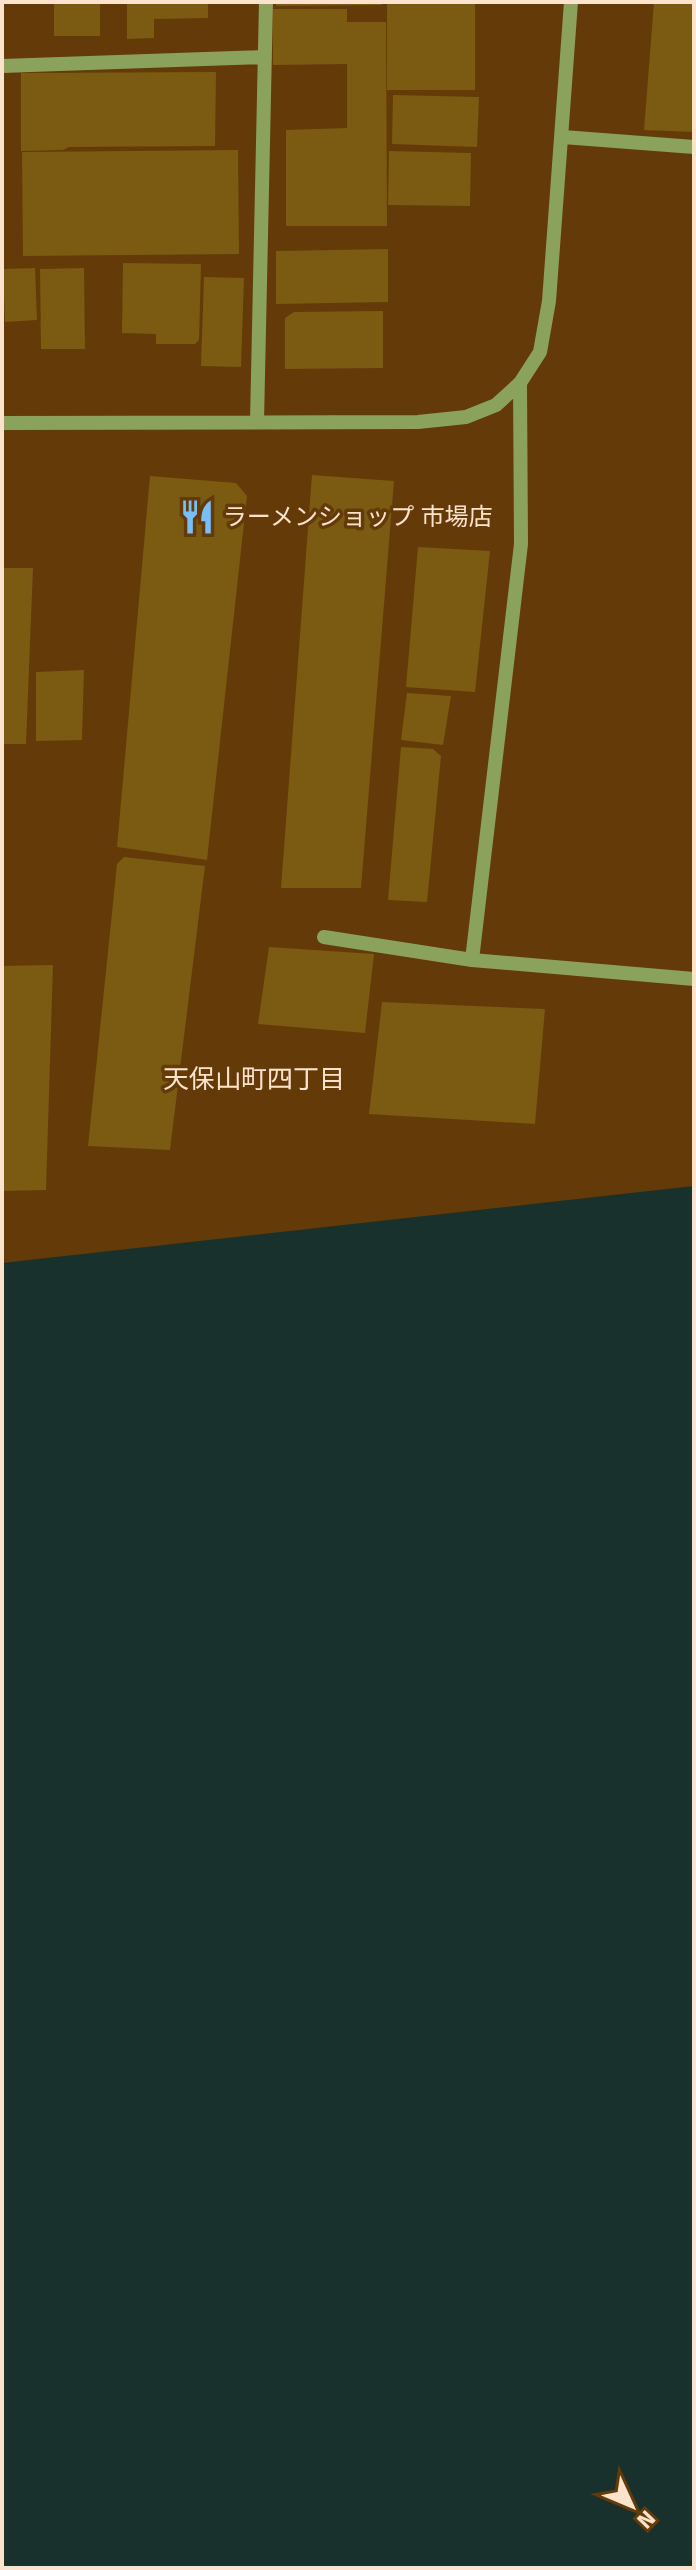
<svg xmlns="http://www.w3.org/2000/svg" width="696" height="2570" font-family="'Fira Sans','Noto Sans JP',sans-serif">
<style>
.water{fill:#18312d}
.building{fill:#7a5b11}
.lines{fill:none;stroke-linecap:round;stroke-linejoin:round}
.minor{stroke:#8ba25c;stroke-width:14}
.labels{text-anchor:middle;dominant-baseline:central;stroke-width:7;stroke-linejoin:round;paint-order:stroke}
.poi-label{font-size:24px;fill:#fde3cc;stroke:#643a08;text-anchor:start}
.neighbourhood-label{font-size:26px;fill:#fde3cc;stroke:#643a08}
</style>
<rect width="100%" height="100%" fill="#643a08"/>
<path class="water" d="M694,1186V2568H2V1263Z"/>
<path class="building" d="M54,2H100V36H54Z
M127,2H208V18L154,19V38L127,39Z
M276,2H382V5L276,6Z
M387,2H475V90H387Z
M654,2H694V132L644,130Z
M273,9H347V22H386L387,226H286V130L347,128V64L273,65Z
M216,72L215,146L69,147L63,150L21,151V73Z
M393,95L479,97L477,147L392,144Z
M238,150L239,254L23,256L22,152Z
M389,151L471,153L470,206L388,205Z
M388,249V302L276,304V251Z
M123,263L201,264L199,340L195,344H156V334L122,333Z
M35,268L37,320L5,322L3,269Z
M84,268L85,349H41L40,269Z
M204,277L244,278L241,367L201,366Z
M383,311V368L285,369V318L294,312Z
M312,475L394,481L361,888H281Z
M150,476L236,483L247,496L207,860L117,847Z
M418,547L490,551L475,692L406,687Z
M2,568H33L26,744H2Z
M84,670L82,740L36,741V672Z
M407,693L451,696L443,745L401,740Z
M401,747L433,749L441,756L427,902L388,900Z
M124,857L205,866L170,1150L88,1146L117,864Z
M269,947L374,954L365,1033L258,1024Z
M53,965L46,1190L2,1191V966Z
M382,1002L545,1009L535,1124L369,1114Z"/>
<g class="lines">
<path class="minor" d="M2,66L265,57
M563,137L694,147
M520,383L521,544L472,960L694,979
M257,422L266,2
M2,423L418,422L466,417L496,405L520,383L540,352L549,301L571,2
M324,937L472,960"/>
</g>
<defs>
<g id="restaurant-bare" transform="scale(2.76)"><path d="M-5-6h1v4h1v-4h1v4h1v-4h1v5L-1.5 .5V6h-2V.5L-5-1ZM5-6V6H3V1.5H1.5Q1.5-4 5-6Z" fill="#78bff8" stroke="#643a08" stroke-width="2.5" paint-order="stroke"/></g>
</defs>
<g fill-rule="evenodd">
<use href="#restaurant-bare" x="197" y="517"/>
</g>
<g class="labels">
<g class="poi-label">
<text x="223" y="517">ラーメンショップ 市場店</text>
</g>
<g class="neighbourhood-label">
<text x="254" y="1079">天保山町四丁目</text>
</g>
</g>
<rect width="696" height="2570" fill="none" stroke="#fde3cc" stroke-width="8"/>
<g transform="translate(632 2506) rotate(134)" stroke="#643a08" stroke-width="6" paint-order="stroke">
<path d="M0-6L14 30L0 20L-14 30Z" fill="#fde3cc"/>
<text y="-12" font-size="22" font-weight="bold" text-anchor="middle" fill="#fde3cc">N</text>
</g>
</svg>
